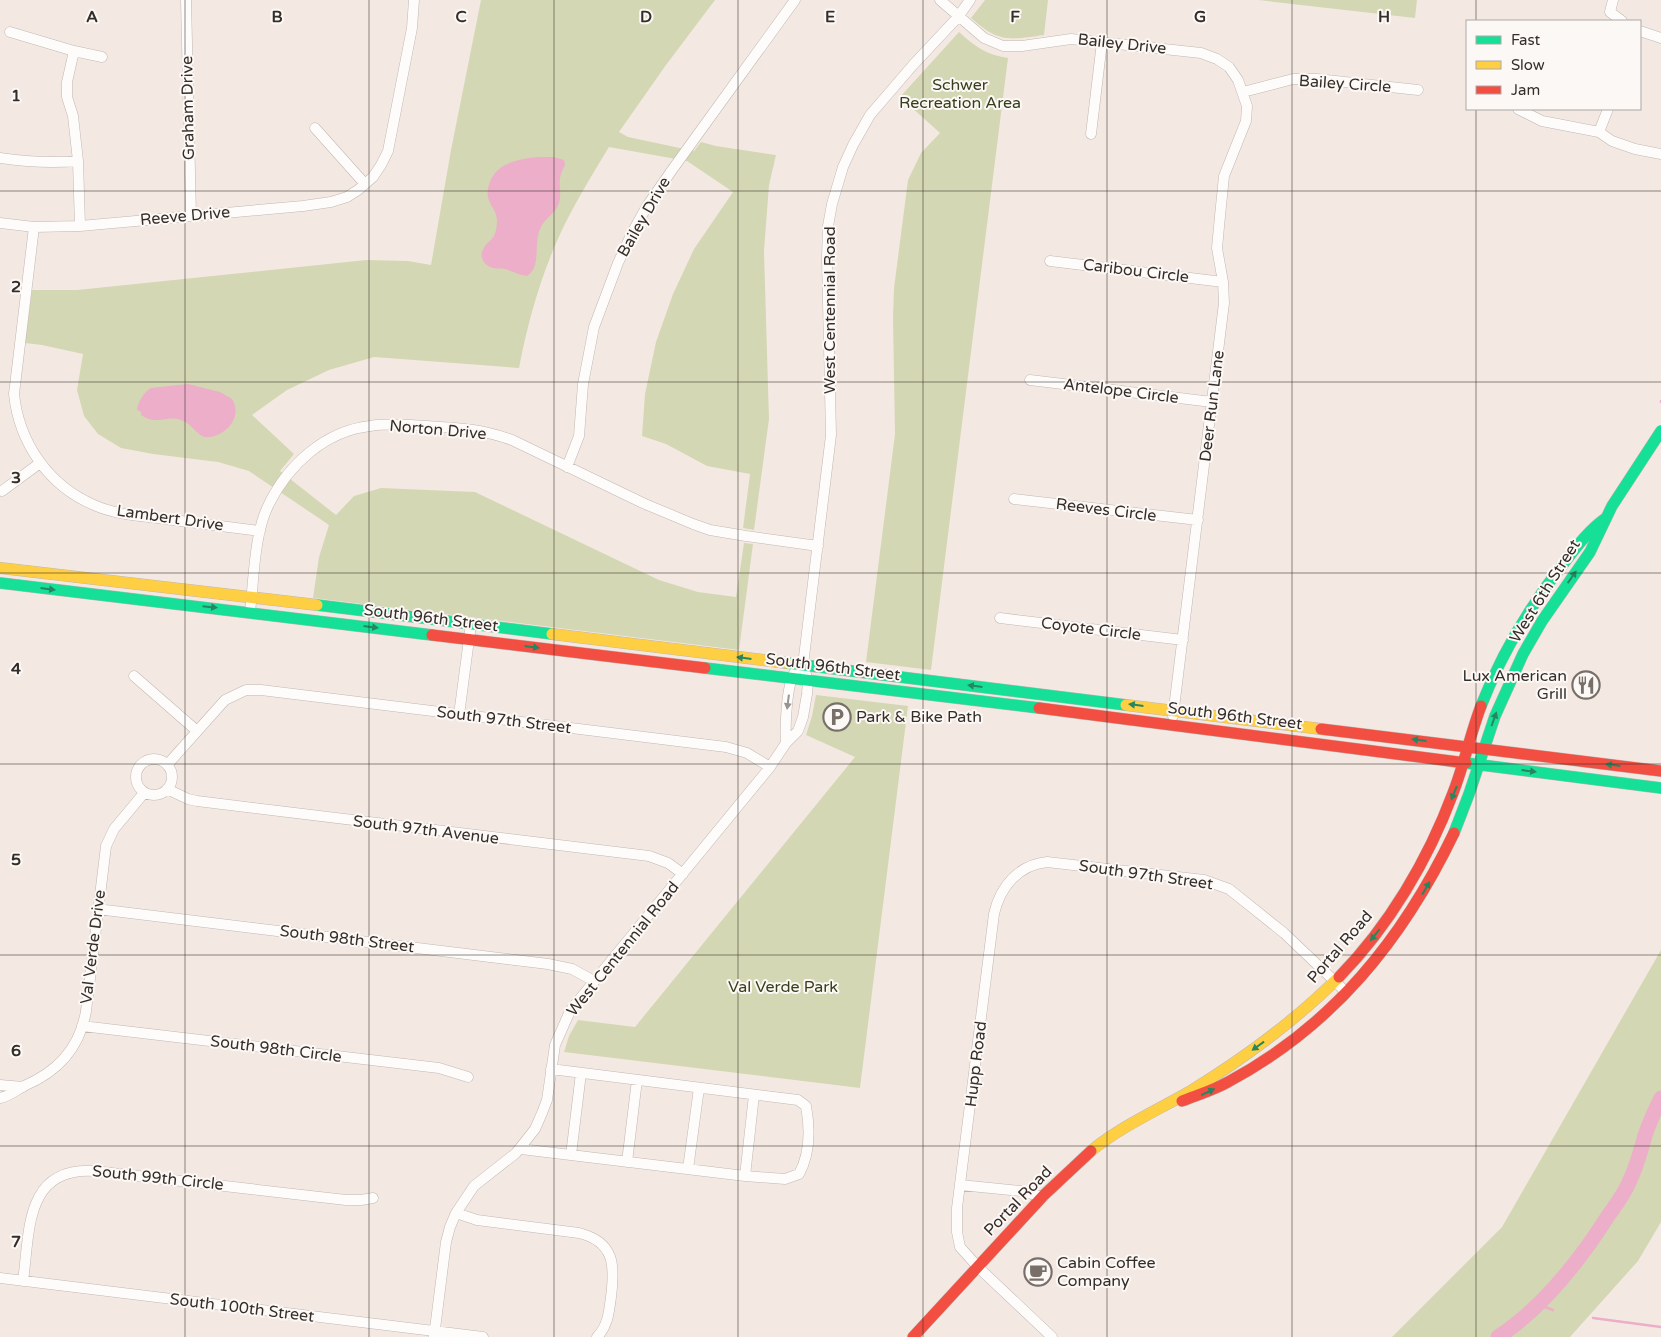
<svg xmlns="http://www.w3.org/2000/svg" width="1661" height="1337" font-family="'Varela Round',sans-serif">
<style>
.green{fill:#d4d7b4}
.water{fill:#ecaec8}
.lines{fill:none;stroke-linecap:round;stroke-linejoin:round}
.stream{stroke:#ecaec8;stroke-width:2.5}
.river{stroke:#ecaec8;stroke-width:15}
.street-casing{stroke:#c0b7b2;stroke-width:11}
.fast-casing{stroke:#c0b7b2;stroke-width:12}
.slow-casing{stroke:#c0b7b2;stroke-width:12}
.jam-casing{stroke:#c0b7b2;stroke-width:12}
.street{stroke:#fdfcfb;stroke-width:10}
.fast{stroke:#16e098;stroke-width:11}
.slow{stroke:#ffcf43;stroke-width:11}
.jam{stroke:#f24e42;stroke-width:11}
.oneway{fill:#268660}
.oneway2{fill:#999492}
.grid{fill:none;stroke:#352d28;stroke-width:1;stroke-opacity:0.55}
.labels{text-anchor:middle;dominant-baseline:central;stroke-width:4;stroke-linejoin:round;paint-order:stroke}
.street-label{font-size:16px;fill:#352d28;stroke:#fcf8f6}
.park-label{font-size:16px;fill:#373f1a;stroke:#fcf8f6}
.poi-label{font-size:16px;fill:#352d28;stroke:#fcf8f6;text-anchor:start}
.grid-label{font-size:16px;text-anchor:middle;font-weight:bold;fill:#352d28;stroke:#fcf8f6;stroke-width:4;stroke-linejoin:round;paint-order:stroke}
</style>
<rect width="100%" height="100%" fill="#f4e9e2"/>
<path class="green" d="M481,0H715L666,65L619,132L628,137L694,151L701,142L716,146L776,155L769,185L764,251L769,419L754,530L743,528L750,474L707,466L666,444L642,436L645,394L656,342L673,294L694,249L733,192L687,161L609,147C595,170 581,193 569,216C544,264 529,316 519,368L374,357L329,370L287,390L252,415L294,454L280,471L336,515L354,496L381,488L475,492L659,580L698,592L736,597L744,543L753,544L739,650L313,598L319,557L329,525L249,471L218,462L153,454L121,448L98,434L84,416L77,390L83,354L42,345L25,343L32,290H77L366,260L408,261L431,265L451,150Z
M985,0H1048L1044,35C1009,40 999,43 971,18Z
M1258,0H1417L1415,18Z
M959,32C974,46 987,55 1008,58L931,670L866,662L895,434L893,318L894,288L908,180L921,153L940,133L900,97Z
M816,695L908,706L860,1088L564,1052L569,1036L578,1020L635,1027L855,757L806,735L812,716Z
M1661,950V1222L1638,1261L1570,1337H1392L1502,1227Z"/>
<path class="water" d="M542,157H553L564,160L565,165C555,183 563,188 559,203C555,216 542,217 538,236C535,249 540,268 527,276C519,275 512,271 505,269C501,268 497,269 493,268C484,266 478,256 484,248C486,243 491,241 494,236C496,232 497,226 497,221C497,211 490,206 488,197C487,193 488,189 489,185C495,162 522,158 542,157Z
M188,384L220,392L232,399C244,418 223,439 204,437C195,433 191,423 181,420C167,415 157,426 141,415V412L137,410C138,402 144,392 151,388Z"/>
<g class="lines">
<path class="stream" d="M1661,402V401
M1537,1304L1553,1310
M1593,1318L1661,1327"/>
<path class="river" d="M1498,1337C1542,1308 1580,1260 1608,1216C1616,1205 1625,1193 1630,1180C1638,1164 1641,1147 1647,1130C1651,1119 1656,1108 1661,1098"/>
<g class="street-casing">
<path id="street" d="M186,0L191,216
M940,0L984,38L1003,46H1022L1071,39L1201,53L1217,59L1229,67L1238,80L1247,106L1246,121L1224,176L1220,216L1217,248L1223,282L1224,303L1173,716
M1613,0L1610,12L1622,21
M1640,31L1661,38
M10,32L74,51L102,57
M74,51L67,82V97L73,116L78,161L80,226
M1243,92L1293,79H1317L1418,90
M1518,109L1542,121L1599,132L1612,141L1635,149L1661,154
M315,128L365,184
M1599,132L1608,109
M1091,134L1102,42
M0,158C27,162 52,163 78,161
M0,223L34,227L80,226L303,206L331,202L347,197L358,190L373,177L381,165L388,151L412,28L414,0
M34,227L14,394C19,443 49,486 94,505C116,515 142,516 165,519C197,523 228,527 260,531
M1050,261L1223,282
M1030,380L1212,402
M567,467L579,436L583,384L594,327L618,263L632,233L647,206L672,170L795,0
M2,491L40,463
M1014,499L1198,520
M250,612C254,579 254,533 269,504C288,465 325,431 370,426C388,423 408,425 427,426C460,428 481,429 512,440L645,504L693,524L710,530L746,536L818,546
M1000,618L1183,640
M134,676L197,731
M459,715L471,624
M786,743C785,728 786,680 797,669C798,667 801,666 803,665
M136 777a18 18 0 1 1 36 0a18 18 0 1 1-36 0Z
M167,765L225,700L246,690H261L726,747L747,753L770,767
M167,789L188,799L197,801L649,856L668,863L683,874
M97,909L548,964L572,969L594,981
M82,1026L439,1068L468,1077
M0,1085L23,1087
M0,1098C10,1096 16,1090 24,1086C57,1072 80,1048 86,1011L106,846L114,829L144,793
M521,1149L745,1176L785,1179L799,1174C810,1154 810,1128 806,1106L798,1100L551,1069
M571,1155L581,1073
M627,1162L637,1080
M688,1169L699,1088
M745,1176L754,1095
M960,1185L1021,1191L1043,1197
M456,1213L477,1220L579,1233C615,1242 615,1266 611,1297C609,1312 608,1326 597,1337
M0,1278L483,1337
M23,1281C30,1232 24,1167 94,1171L346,1200H361L373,1198
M434,1337L446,1242L450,1227L456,1213L474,1186L516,1153L535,1129L542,1113L547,1100L555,1045L570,1011L770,767L786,743L798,731L803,717L807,694L808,681L803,665L831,435L827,258L828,226L832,204L843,167L853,145L870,115L913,65L958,17L970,0
M1052,1337L978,1267L960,1247L957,1232V1208L994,914C1000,887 1018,865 1047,862L1204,880L1229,889L1284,933L1346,992"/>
</g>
<g class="fast-casing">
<path id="fast" d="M0,583L432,635
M317,605L552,634
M787,663L1126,705
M705,668L1039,708
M1481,706C1501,655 1530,606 1564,563C1577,546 1589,530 1606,518
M1466,763L1661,788
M1454,833L1469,794L1495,716L1523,654L1542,621L1590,552L1612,506L1661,431"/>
</g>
<g class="slow-casing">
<path id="slow" d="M0,568L317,605
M552,634L787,663
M1126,705L1321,729
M1091,1151C1120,1127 1156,1111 1189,1092C1243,1059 1294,1022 1339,977"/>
</g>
<g class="jam-casing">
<path id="jam" d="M432,635L705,668
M1039,708L1466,763
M1321,729L1661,771
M1339,977C1389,926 1428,860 1453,793C1464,765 1470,735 1481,706
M1182,1101C1197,1095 1214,1090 1228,1082C1333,1026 1403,939 1454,833
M913,1337L1044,1195L1091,1151"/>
</g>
<use href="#street" class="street"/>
<use href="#fast" class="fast"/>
<use href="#slow" class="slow"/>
<use href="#jam" class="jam"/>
</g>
<defs><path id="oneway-solid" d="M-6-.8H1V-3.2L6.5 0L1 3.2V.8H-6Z" transform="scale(1.25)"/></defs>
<g class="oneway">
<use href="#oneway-solid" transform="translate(1572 577) rotate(-55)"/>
<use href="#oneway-solid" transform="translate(48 589) rotate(7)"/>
<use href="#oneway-solid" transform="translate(210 607) rotate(6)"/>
<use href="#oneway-solid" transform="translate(371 627) rotate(7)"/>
<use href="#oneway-solid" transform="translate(532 647) rotate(7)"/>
<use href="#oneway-solid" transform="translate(744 658) rotate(-173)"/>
<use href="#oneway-solid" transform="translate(975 686) rotate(-173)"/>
<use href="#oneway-solid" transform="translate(1136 705) rotate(-173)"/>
<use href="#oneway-solid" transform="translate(1494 719) rotate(-70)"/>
<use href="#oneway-solid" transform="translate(1419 740) rotate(-173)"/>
<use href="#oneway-solid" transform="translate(1613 765) rotate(-173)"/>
<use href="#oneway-solid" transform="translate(1529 771) rotate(7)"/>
<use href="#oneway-solid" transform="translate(1454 793) rotate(112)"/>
<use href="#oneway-solid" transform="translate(1426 888) rotate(-59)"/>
<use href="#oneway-solid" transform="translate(1375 935) rotate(129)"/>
<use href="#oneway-solid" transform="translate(1258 1046) rotate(144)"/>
<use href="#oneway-solid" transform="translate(1208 1092) rotate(-25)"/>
</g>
<use class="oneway2" href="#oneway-solid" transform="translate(788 702) rotate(97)"/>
<path class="grid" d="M185,0V1337M369,0V1337M554,0V1337M738,0V1337M923,0V1337M1107,0V1337M1292,0V1337M1476,0V21M1476,109V1337M0,191H1661M0,382H1661M0,573H1661M0,764H1661M0,955H1661M0,1146H1661"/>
<defs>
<g id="restaurant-ring" transform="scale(1.4375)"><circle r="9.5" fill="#fcf8f6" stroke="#786f69" stroke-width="1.5"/><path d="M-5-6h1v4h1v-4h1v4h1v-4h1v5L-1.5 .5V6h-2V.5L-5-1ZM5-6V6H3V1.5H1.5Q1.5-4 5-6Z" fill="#786f69"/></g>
<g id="parking-ring" transform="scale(1.4375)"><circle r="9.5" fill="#fcf8f6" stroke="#786f69" stroke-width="1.5"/><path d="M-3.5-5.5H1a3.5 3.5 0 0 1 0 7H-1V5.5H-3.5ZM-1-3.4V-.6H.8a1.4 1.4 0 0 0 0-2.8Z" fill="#786f69"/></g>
<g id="cafe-ring" transform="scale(1.4375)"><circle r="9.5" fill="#fcf8f6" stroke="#786f69" stroke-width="1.5"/><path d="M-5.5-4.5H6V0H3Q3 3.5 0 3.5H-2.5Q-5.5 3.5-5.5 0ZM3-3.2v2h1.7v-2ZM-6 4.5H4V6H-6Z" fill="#786f69"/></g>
</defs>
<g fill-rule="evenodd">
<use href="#restaurant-ring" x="1586" y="685"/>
<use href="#parking-ring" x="837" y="717"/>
<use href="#cafe-ring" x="1038" y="1272"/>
</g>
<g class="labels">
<g class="street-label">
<text transform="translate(1122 44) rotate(6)">Bailey Drive</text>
<text transform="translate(1345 84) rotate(4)">Bailey Circle</text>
<text transform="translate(188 108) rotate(-91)">Graham Drive</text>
<text transform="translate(185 216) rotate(-5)">Reeve Drive</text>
<text transform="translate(644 217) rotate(-60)">Bailey Drive</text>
<text transform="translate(1136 271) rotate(7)">Caribou Circle</text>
<text transform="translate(830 310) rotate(-90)">West Centennial Road</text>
<text transform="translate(1121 391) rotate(7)">Antelope Circle</text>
<text transform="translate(1212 406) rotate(-83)">Deer Run Lane</text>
<text transform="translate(438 430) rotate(5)">Norton Drive</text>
<text transform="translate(1106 510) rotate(7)">Reeves Circle</text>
<text transform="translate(170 518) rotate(8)">Lambert Drive</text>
<text transform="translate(1545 591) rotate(-58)">West 6th Street</text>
<text transform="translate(431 618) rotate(7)">South 96th Street</text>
<text transform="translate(1091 629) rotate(7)">Coyote Circle</text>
<text transform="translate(833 667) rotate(7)">South 96th Street</text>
<text transform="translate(1235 716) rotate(7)">South 96th Street</text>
<text transform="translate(504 720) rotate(7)">South 97th Street</text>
<text transform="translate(426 830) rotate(7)">South 97th Avenue</text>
<text transform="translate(1146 875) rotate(8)">South 97th Street</text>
<text transform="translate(347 939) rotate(7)">South 98th Street</text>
<text transform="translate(93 947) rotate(-83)">Val Verde Drive</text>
<text transform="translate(1340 947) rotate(-49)">Portal Road</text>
<text transform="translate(623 949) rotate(-51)">West Centennial Road</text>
<text transform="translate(276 1049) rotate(7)">South 98th Circle</text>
<text transform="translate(976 1064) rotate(-83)">Hupp Road</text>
<text transform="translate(158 1178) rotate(6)">South 99th Circle</text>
<text transform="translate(1018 1201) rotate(-46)">Portal Road</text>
<text transform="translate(242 1308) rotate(7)">South 100th Street</text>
</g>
<g class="park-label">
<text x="960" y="85">Schwer<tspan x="960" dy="18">Recreation Area</tspan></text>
<text x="783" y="987">Val Verde Park</text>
</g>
<g class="poi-label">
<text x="1567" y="676" text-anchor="end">Lux American<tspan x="1567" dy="18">Grill</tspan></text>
<text x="856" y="717">Park &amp; Bike Path</text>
<text x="1057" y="1263">Cabin Coffee<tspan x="1057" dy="18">Company</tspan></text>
</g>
</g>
<g class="grid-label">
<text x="92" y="22">A</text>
<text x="277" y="22">B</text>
<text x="461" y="22">C</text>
<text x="646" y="22">D</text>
<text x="830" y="22">E</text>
<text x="1015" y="22">F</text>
<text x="1200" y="22">G</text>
<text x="1384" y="22">H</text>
<text x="16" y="101">1</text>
<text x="16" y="292">2</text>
<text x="16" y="483">3</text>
<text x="16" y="674">4</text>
<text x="16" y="865">5</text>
<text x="16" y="1056">6</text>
<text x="16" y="1247">7</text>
</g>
<rect x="1466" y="20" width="175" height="90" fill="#fcf8f6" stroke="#aca7a4"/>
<rect x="1476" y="36" width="25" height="8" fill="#16e098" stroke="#aca7a4"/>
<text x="1511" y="45" font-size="15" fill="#352d28">Fast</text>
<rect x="1476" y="61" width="25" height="8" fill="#ffcf43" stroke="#aca7a4"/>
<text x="1511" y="70" font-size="15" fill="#352d28">Slow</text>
<rect x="1476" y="86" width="25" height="8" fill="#f24e42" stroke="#aca7a4"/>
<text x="1511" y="95" font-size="15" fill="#352d28">Jam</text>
</svg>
